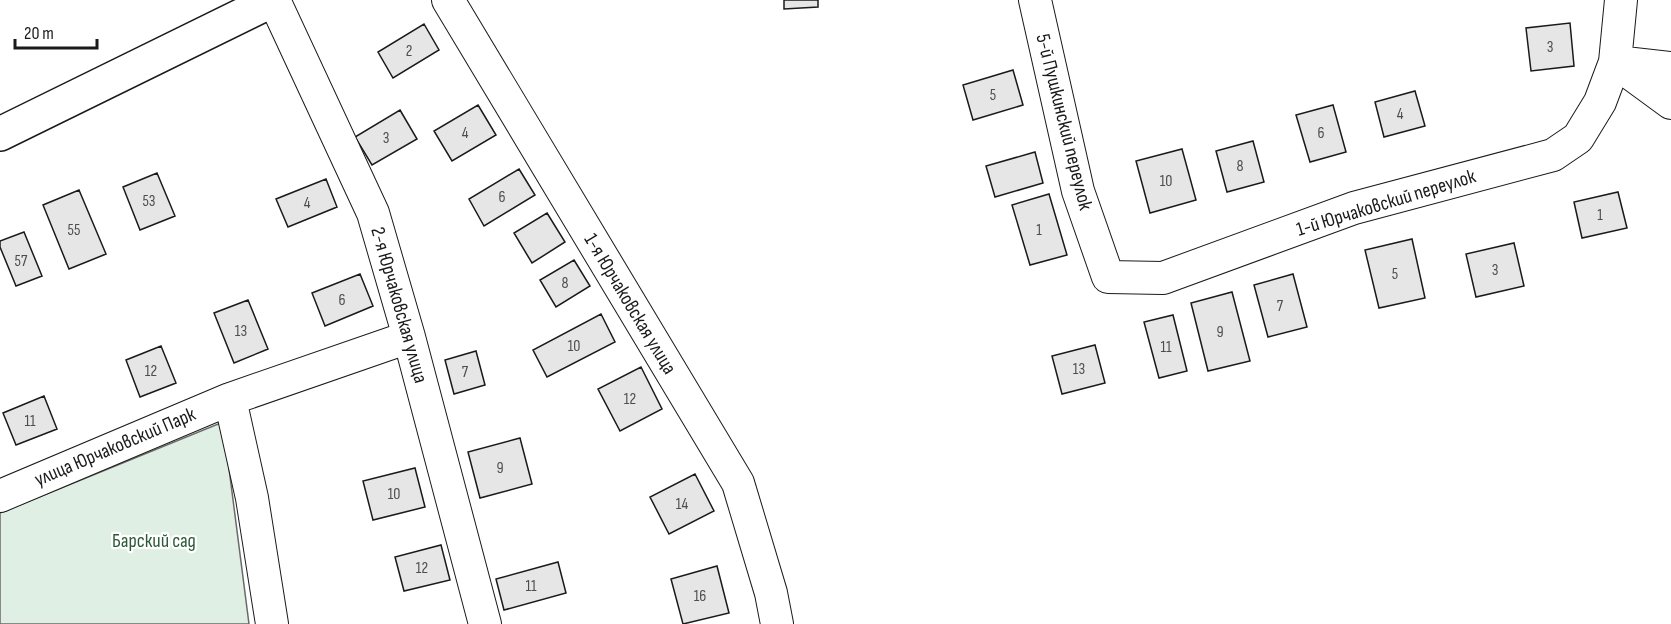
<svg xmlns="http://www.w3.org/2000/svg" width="1671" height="624" font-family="'Sofia Sans Condensed',sans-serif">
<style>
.green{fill:#e0efe3;stroke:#6a6a6a;stroke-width:1.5}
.building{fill:#e6e6e6;stroke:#1a1a1a;stroke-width:1.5}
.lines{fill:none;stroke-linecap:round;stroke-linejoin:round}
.minor-casing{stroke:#1a1a1a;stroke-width:34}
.major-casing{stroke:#1a1a1a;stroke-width:36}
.minor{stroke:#fff;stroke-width:32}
.major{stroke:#fff;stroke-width:33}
.labels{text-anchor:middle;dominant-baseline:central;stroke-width:4.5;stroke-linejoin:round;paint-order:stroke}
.number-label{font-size:16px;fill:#4d4d4d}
.street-label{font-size:20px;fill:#1a1a1a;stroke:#fff}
.park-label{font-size:20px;fill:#2b5a34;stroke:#fff}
</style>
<rect width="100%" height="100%" fill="#fff"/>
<path class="green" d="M223,422L249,624H0V513Z"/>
<path class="building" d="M784,0H818V7L784,9Z
M1570,23L1574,66L1531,71L1526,28Z
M424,24L439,50L393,78L378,52Z
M1013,70L1023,105L973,120L963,85Z
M1415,91L1425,126L1384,137L1375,102Z
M478,105L496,135L452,161L434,131Z
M1333,105L1346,152L1310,162L1296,115Z
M400,110L417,139L372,165L355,137Z
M1253,141L1264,182L1227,192L1216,151Z
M1182,149L1196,200L1150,213L1136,161Z
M1035,152L1043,183L995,197L986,166Z
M519,169L535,195L484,226L469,199Z
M157,173L175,216L140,230L123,187Z
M326,179L337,207L288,227L276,199Z
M79,190L106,254L69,269L43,205Z
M1618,192L1627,228L1582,238L1574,202Z
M1049,194L1067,255L1030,265L1012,205Z
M547,213L565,242L532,263L514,233Z
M24,232L42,276L16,286L0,247V241Z
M1412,239L1425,298L1379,308L1365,250Z
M1514,243L1524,286L1476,297L1466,254Z
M574,260L590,286L556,307L540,280Z
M360,274L373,306L325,326L312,293Z
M1293,274L1307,327L1268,337L1254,285Z
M1232,292L1250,361L1208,371L1191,303Z
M248,300L268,349L234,363L214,313Z
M601,314L615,342L547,377L533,350Z
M1173,315L1187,371L1159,378L1144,322Z
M1095,345L1105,383L1062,394L1052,356Z
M161,346L176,383L140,397L126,360Z
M476,351L485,385L454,394L445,360Z
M641,367L662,409L620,431L598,389Z
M44,396L57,429L16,445L3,413Z
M520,438L532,484L480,498L468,452Z
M415,468L425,507L373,520L363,481Z
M695,474L714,511L669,534L650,497Z
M441,545L450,580L404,591L395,557Z
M558,562L566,593L504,610L496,579Z
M717,566L729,613L683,624L671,579Z"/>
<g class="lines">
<g class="minor-casing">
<path id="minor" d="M274,0L373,213L409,337L485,624
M448,0L738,483L771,593L777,624
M1035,0L1078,191L1108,277L1163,278L1354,208L1553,155L1578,138L1600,102L1615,62L1621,0
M1615,62L1671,103
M1616,62L1671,68
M230,399L252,498L272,624
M0,496L230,399L409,337"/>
</g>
<g class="major-casing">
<path id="major" d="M0,134L273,0"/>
</g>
<use href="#minor" class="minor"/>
<use href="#major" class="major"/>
</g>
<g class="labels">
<g class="number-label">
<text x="1550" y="47">3</text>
<text x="409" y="51">2</text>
<text x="993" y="95">5</text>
<text x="1400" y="114">4</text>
<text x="465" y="133">4</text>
<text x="1321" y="133">6</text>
<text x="386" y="138">3</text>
<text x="1240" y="166">8</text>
<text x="1166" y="181">10</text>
<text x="502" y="197">6</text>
<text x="149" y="201">53</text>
<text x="307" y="203">4</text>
<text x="1600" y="215">1</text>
<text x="74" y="230">55</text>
<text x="1039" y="230">1</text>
<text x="21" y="261">57</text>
<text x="1495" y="270">3</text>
<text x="1395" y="274">5</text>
<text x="565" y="283">8</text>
<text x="342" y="300">6</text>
<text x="1280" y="306">7</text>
<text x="241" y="331">13</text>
<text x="1220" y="332">9</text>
<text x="574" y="346">10</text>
<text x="1166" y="347">11</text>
<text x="1079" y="369">13</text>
<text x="151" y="371">12</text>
<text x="465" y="372">7</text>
<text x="630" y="399">12</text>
<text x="30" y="421">11</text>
<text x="500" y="468">9</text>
<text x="394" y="494">10</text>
<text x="682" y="504">14</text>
<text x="422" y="568">12</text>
<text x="531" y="586">11</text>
<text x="700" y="596">16</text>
</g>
<g class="street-label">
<text transform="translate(1064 122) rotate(76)">5-й Пушкинский переулок</text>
<text transform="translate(1386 203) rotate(-17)">1-й Юрчаковский переулок</text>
<text transform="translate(630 304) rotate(59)">1-я Юрчаковская улица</text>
<text transform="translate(399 305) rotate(74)">2-я Юрчаковская улица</text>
<text transform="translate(115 447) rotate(-23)">улица Юрчаковский Парк</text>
</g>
<g class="park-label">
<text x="154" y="541">Барский сад</text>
</g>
</g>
<path d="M15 39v9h82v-9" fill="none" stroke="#1a1a1a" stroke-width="3"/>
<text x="24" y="39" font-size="18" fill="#1a1a1a" stroke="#ffffff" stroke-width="4.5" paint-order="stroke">20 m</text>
</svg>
